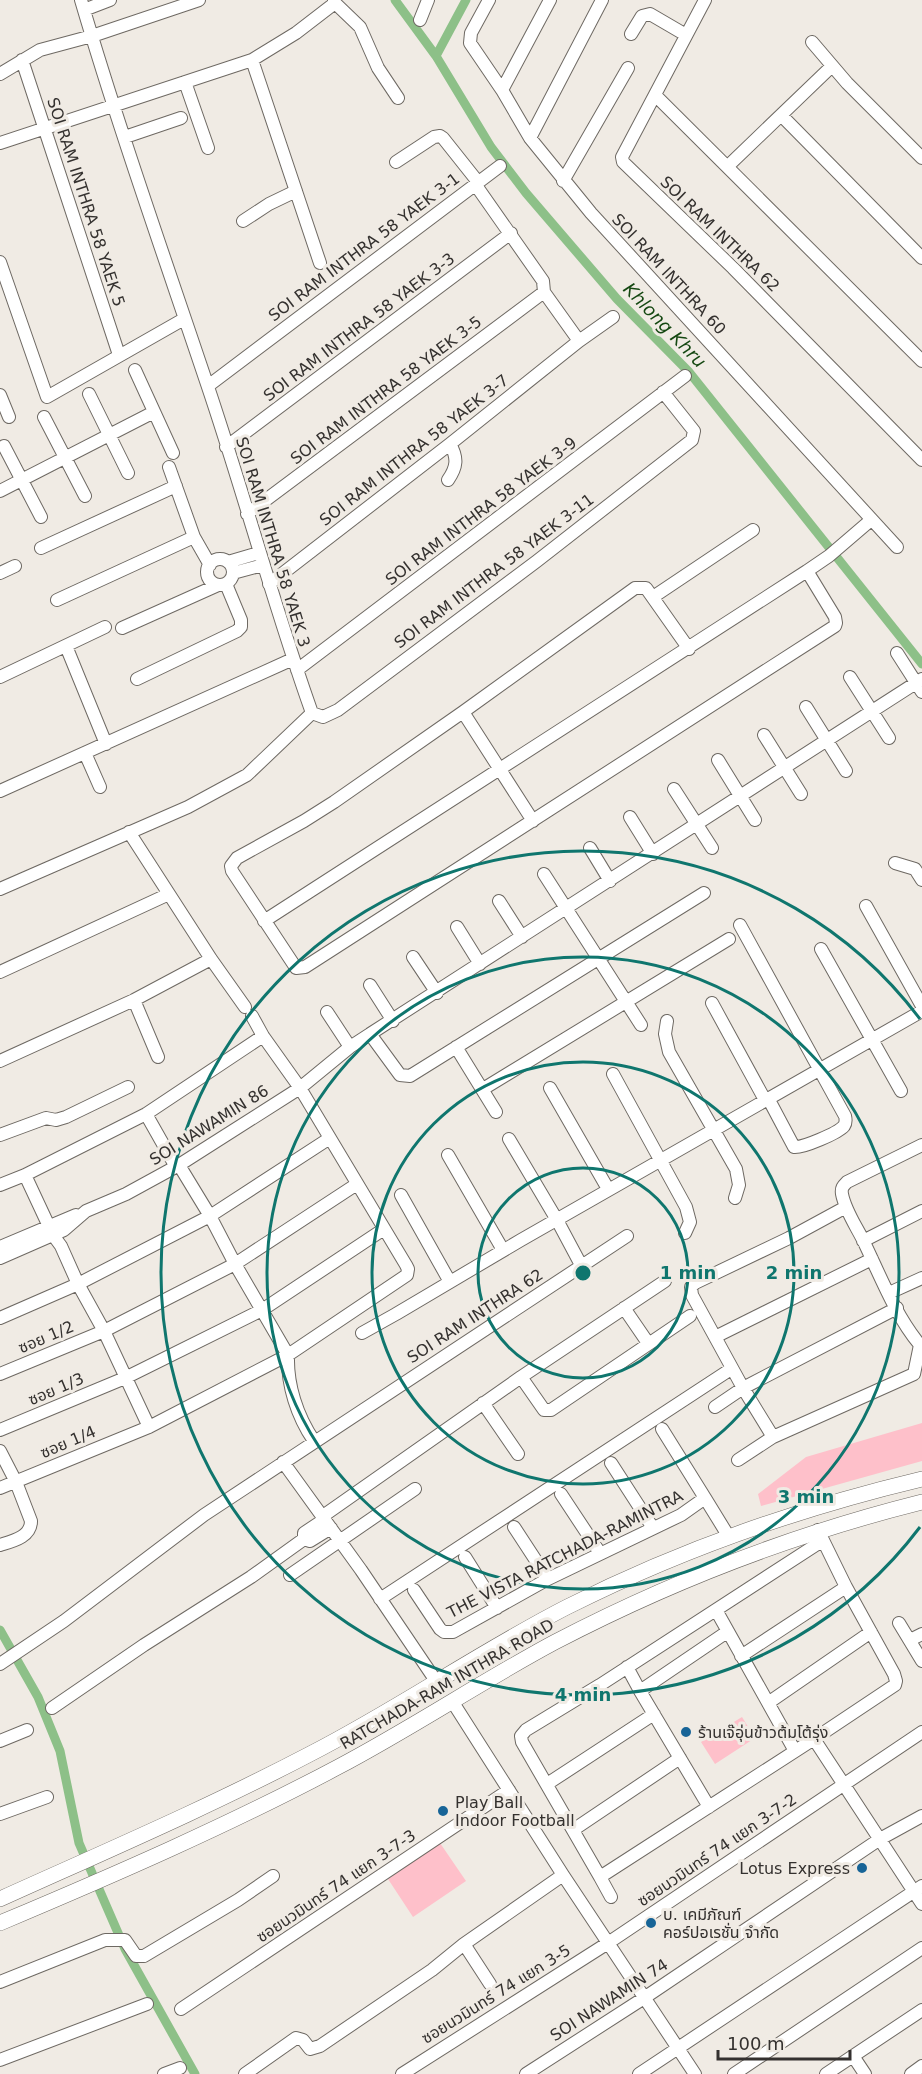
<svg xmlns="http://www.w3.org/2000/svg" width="922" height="2074" font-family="'DejaVu Sans','Noto Sans Thai',sans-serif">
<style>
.green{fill:#fec0ca}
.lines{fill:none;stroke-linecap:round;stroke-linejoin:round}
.canal{stroke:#8dc088;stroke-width:9}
.minor-casing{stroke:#6e6963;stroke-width:14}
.major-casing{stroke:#6e6963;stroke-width:16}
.minor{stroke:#fff;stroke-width:12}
.major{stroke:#fff;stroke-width:15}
.ring{fill:none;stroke:#0f766e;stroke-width:3}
.poi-dot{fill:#176497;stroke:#f0ebe4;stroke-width:2}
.labels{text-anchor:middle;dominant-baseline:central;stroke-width:6;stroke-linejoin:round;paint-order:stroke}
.street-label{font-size:16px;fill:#34312f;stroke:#f0ebe4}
.poi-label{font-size:16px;fill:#34312f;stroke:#f0ebe4;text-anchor:start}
.water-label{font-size:18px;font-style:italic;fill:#154812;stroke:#f0ebe4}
.centre{fill:#0f766e;stroke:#f0ebe4;stroke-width:3}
.ring-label{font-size:18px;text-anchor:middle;font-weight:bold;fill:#0f766e;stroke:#f0ebe4;stroke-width:6;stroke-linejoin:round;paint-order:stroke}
</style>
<rect width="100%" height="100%" fill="#f0ebe4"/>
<path class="green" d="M922,1423V1461L761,1506L758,1494L806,1457Z
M742,1717L755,1738L715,1764L701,1742Z
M440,1843L466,1881L413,1917L388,1879Z"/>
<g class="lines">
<path class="canal" d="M395,0L436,56L491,147L526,193L617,299L689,372L922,664
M436,56L466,0
M0,1630L38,1697L60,1751L79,1843L125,1949L195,2074"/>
<g class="minor-casing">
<path id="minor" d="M81,0C119,129 164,256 207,384C244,493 273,604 312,713
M334,0L335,3L360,27L378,68L398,98
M489,0L471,33L470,43L502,90L530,138L591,213L897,547
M705,0L622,157L623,162L733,268L922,460
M84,10L110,0
M420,20L428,0
M631,34L642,16L650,14L686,35
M812,42L847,83L922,158
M22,60L119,355
M252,60L320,263
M0,74L40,50L92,36L199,0
M185,82L208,148
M502,90L550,0
M655,95L922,361
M781,115L922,258
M125,137L181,118
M530,138L602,0
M0,143L252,60L296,33L335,3
M396,162L434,137L440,136L443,138L478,182
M728,166L831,67
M563,181L628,68
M475,184L543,281L544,292L579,341
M243,221L269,204L296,191
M0,262L47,397L184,319
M135,370L173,453
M208,386L500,166
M89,394L128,473
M0,395L9,417
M44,417L85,496
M4,446L41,517
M226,447L511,233
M169,467L194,537L210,565
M448,480C457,467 458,458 450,444
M0,491L154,412
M247,514L544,292
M41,548L176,486
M207 572a13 13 0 1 1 26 0a13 13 0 1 1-26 0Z
M228,562L259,553
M0,573L15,566
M233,573L263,565
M269,584L450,444L579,341L613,317
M653,597L753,530
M57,600L194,537
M122,628L218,585
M66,646L106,744
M689,649L646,588H635L463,712L334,802L304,821L237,858L231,866L232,871L296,968L305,967L835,626L836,623L835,617L807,571
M897,653L922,692
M297,670L685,376
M0,677L105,627
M850,677L889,738
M137,679L237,631L241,627V620L226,584
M806,707L846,771
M463,712L533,821
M312,713L323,717L338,710L537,561L692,440L694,431L663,392
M764,735L801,794
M85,753L100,787
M718,760L755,820
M674,789L712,848
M0,791L293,659
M630,817L653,854
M129,832L211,959L245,1007
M590,848L610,881
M895,863L915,869L922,880
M544,874L641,1025
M0,889L188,807L247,775L312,713
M499,901L522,937
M866,906L922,1006
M264,921L807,571L829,556L871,520
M740,925L845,1116C846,1120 846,1123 844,1126C838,1133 803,1148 794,1147L768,1098
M457,927L480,964
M821,949L901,1091
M413,957L437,993
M0,972L169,894
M370,985L393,1021
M134,1000L158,1057
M712,1003L765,1100
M327,1012L350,1047
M667,1021L665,1034L669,1052L736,1169L739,1185L735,1198
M370,1034L922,679
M456,1047L496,1112
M0,1061L134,1000L211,959
M613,1074L686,1207L690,1222L685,1233
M550,1088L608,1189
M483,1089L729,939
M146,1114L176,1167
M0,1135L46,1118L56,1120L66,1117L128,1087
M509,1139L557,1220L581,1265
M448,1155L503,1250
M179,1165L210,1216L235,1264L288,1355C287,1385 297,1416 314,1441
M25,1175L53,1235L61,1246L78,1284L104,1331L149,1427
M0,1185L25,1175L146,1114L263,1036
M401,1195L450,1282
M863,1241L922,1211
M0,1247L76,1215
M0,1258L64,1230L86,1211L126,1194L179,1165L300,1088L350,1047L370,1034L400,1075L410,1076L704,893
M889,1293L922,1278
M624,1308L648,1343
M0,1318L78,1284L210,1216L330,1138
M362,1333L396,1314L521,1240L922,1011
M715,1337L872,1259
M0,1374L104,1331L235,1264L357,1184
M521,1377L544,1410H551L690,1316
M483,1403L518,1454
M715,1407L743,1388L897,1308
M662,1429L705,1498
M0,1430L125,1378L262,1310L384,1229
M773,1437L743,1388L692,1295L691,1287L695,1283L789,1238L846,1207
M0,1451L16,1482L31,1521C31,1537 13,1541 0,1545
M738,1460L773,1437L914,1374L920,1345C895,1315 880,1275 863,1240C856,1226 845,1210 842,1194C841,1188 843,1186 847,1182L922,1145
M283,1462L361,1570L436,1681
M611,1463L653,1528
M0,1488L149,1427L288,1355L407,1275L408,1269L406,1265L300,1088L263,1036L252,1016
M561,1494L600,1553
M323,1516L521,1377L665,1281
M514,1527L548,1579
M818,1530L846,1587L894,1674L896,1681L895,1685L814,1739L600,1877L522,1742L521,1736L526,1730L600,1685L822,1541
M304,1539V1533L325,1519
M465,1557L497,1608
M290,1575L415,1489
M414,1590L440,1629L444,1632H453L548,1579L681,1515L705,1498L729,1537
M380,1599L728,1371
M716,1610L795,1751
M899,1623L922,1661
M910,1640L922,1634
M741,1656L846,1587
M0,1664L64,1621L204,1515L627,1236
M627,1667L640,1691
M452,1701L563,1875L695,2074
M768,1703L871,1632
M52,1708L144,1645L251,1577L304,1539L310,1541L331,1528
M814,1739L922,1904
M0,1741L27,1730
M547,1784L654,1714
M709,1807L640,1691L727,1632
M0,1814L47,1797
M573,1830L680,1758
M600,1877L611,1897
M464,1944L490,1984
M0,1982L105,1940H125L136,1956H144L238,1900L273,1876
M181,2009L509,1790
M853,2056L865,2074
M0,2060L147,2004
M164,2074L180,2068
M245,2074L296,2038L303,2040L310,2049L320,2046L432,1970L464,1944L563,1875
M402,2074L608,1943L922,1732
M526,2074L644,1998L880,1839L922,1816
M639,2074L922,1886
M734,2074L922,1948
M826,2074L922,2010
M911,2074L922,2066"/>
</g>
<g class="major-casing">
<path id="major" d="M0,1899C104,1852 209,1807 310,1754C398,1709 479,1652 567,1607C680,1550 800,1508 922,1479
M0,1923C114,1875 229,1825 338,1767C412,1728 482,1681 555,1642C672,1581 794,1534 922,1502"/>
</g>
<use href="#minor" class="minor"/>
<use href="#major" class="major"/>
</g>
<g class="ring">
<circle cx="583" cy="1273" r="105"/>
<circle cx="583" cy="1273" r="211"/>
<circle cx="583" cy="1273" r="316"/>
<path d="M920 1527A422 422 0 1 1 920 1019"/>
</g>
<g class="poi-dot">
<circle cx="686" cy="1732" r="6"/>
<circle cx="443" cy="1811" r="6"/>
<circle cx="862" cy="1868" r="6"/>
<circle cx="651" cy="1923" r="6"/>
</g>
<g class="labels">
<g class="street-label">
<text transform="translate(86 202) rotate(72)">SOI RAM INTHRA 58 YAEK 5</text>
<text transform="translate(720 234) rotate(44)">SOI RAM INTHRA 62</text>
<text transform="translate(364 247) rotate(-37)">SOI RAM INTHRA 58 YAEK 3-1</text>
<text transform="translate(669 274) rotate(47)">SOI RAM INTHRA 60</text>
<text transform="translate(359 327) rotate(-37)">SOI RAM INTHRA 58 YAEK 3-3</text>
<text transform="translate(386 390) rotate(-37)">SOI RAM INTHRA 58 YAEK 3-5</text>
<text transform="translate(414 450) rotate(-38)">SOI RAM INTHRA 58 YAEK 3-7</text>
<text transform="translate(481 511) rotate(-37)">SOI RAM INTHRA 58 YAEK 3-9</text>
<text transform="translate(273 542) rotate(73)">SOI RAM INTHRA 58 YAEK 3</text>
<text transform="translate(494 571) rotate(-37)">SOI RAM INTHRA 58 YAEK 3-11</text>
<text transform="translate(209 1125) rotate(-32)">SOI NAWAMIN 86</text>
<text transform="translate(475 1316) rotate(-33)">SOI RAM INTHRA 62</text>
<text transform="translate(46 1337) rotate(-23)">ซอย 1/2</text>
<text transform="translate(56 1389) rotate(-23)">ซอย 1/3</text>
<text transform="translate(68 1442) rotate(-23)">ซอย 1/4</text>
<text transform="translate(565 1554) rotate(-27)">THE VISTA RATCHADA-RAMINTRA</text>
<text transform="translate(447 1684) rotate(-30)">RATCHADA-RAM INTHRA ROAD</text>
<text transform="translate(717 1850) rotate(-34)">ซอยนวมินทร์ 74 แยก 3-7-2</text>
<text transform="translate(336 1886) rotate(-34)">ซอยนวมินทร์ 74 แยก 3-7-3</text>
<text transform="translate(496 1994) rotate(-32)">ซอยนวมินทร์ 74 แยก 3-5</text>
<text transform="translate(609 2000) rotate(-33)">SOI NAWAMIN 74</text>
</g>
<g class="poi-label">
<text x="698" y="1732">ร้านเจ๊อุ่นข้าวต้มโต้รุ่ง</text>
<text x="455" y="1802">Play Ball<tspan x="455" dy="18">Indoor Football</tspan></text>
<text x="850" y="1868" text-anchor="end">Lotus Express</text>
<text x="663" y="1914">บ. เคมีภัณฑ์<tspan x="663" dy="18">คอร์ปอเรชั่น จำกัด</tspan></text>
</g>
<g class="water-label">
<text transform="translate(665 325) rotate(46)">Khlong Khru</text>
</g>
</g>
<circle cx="583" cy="1273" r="9" class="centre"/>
<g class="ring-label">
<text x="688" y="1279">1 min</text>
<text x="794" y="1279">2 min</text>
<text x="806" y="1503">3 min</text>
<text x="583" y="1701">4 min</text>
</g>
<path d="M718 2050v9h132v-9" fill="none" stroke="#34312f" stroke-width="3"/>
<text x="727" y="2050" font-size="18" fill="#34312f" stroke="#f0ebe4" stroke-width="4.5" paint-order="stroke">100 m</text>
</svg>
